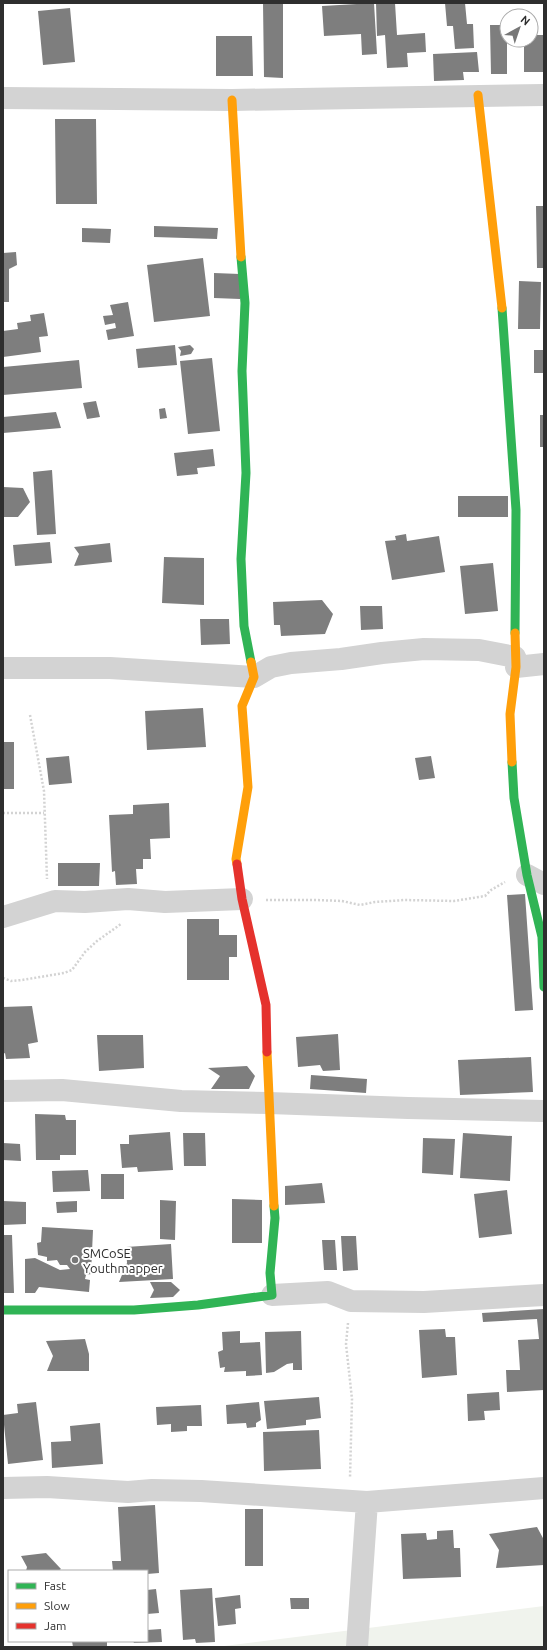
<svg xmlns="http://www.w3.org/2000/svg" width="547" height="1650" font-family="Ubuntu,sans-serif">
<style>
.green{fill:#f0f3ed}
.building{fill:#7e7e7e}
.lines{fill:none;stroke-linecap:round;stroke-linejoin:round}
.path{stroke:#d3d3d3;stroke-width:2.5;stroke-dasharray:2 2;stroke-linecap:butt}
.street{stroke:#d3d3d3;stroke-width:22}
.fast{stroke:#30b455;stroke-width:9}
.slow{stroke:#ff9f0a;stroke-width:9}
.jam{stroke:#e5322d;stroke-width:9}
.poi-dot{fill:#777;stroke:#fff;stroke-width:1.5}
.labels{text-anchor:middle;dominant-baseline:central;stroke-width:4;stroke-linejoin:round;paint-order:stroke}
.poi-label{font-size:13px;fill:#2e2e2e;stroke:#fff;text-anchor:start}
</style>
<rect width="100%" height="100%" fill="#fff"/>
<path class="green" d="M544,1606V1647H216Z"/>
<path class="building" d="M263,3H283V78L264,77Z
M374,3L377,54L362,55L361,34L324,36L322,6Z
M376,3H395L397,35L425,33L426,52L407,53L408,67L387,68L385,35L377,36Z
M445,3H465L467,24H473L474,48L455,49L453,26H447Z
M70,8L75,62L43,65L38,11Z
M490,25H507V74H491Z
M531,35H544V72H524V40H531Z
M216,36H252L253,76H216Z
M477,52L479,72H463L464,80L434,81L433,54Z
M55,119H96L97,204H56Z
M536,206H544V268H537Z
M154,226L218,228L217,239L154,237Z
M82,228L111,229L110,243L82,242Z
M16,252L17,265L9,269V302H3V253Z
M203,258L210,316L154,322L147,265Z
M214,273L240,274V299L214,298Z
M519,281L541,282L540,329H518Z
M128,302L134,336L108,340L106,330L116,328L115,323L105,325L103,316L113,315L110,305Z
M44,313L48,336L39,337L41,352L3,357V331L18,329L17,323L31,321L30,315Z
M175,345L177,365L138,368L136,349Z
M190,345L194,349L191,354L180,356L181,351L178,347Z
M534,350H544V373H534Z
M212,358L220,431L188,434L180,361Z
M79,360L82,388L3,395V367Z
M96,401L100,417L87,419L83,403Z
M165,408L167,418L160,419L159,409Z
M56,412L61,428L3,433V417Z
M540,415H544V447H540Z
M213,449L215,466L197,468L198,474L177,476L174,453Z
M52,470L56,534L37,535L33,472Z
M3,487L23,488L30,502L18,517H3Z
M458,496H508V517H458Z
M406,534L407,541L439,536L445,572L392,580L385,541L396,540L395,536Z
M50,542L52,563L15,566L13,545Z
M110,543L112,562L74,566L79,554L74,547Z
M164,557L204,558V605L162,603Z
M493,563L498,611L465,614L460,566Z
M322,600L333,614L325,634L281,636L280,625H274L273,602Z
M360,606H382L383,629L361,630Z
M200,619H229L230,644L201,645Z
M203,708L206,747L147,750L145,711Z
M3,742H14V789H3Z
M69,756L72,783L49,785L46,758Z
M431,756L435,778L419,780L415,758Z
M169,803L170,838L150,839L151,859H143V869H136L137,884L116,885L115,871L112,872L109,815L133,814V805Z
M58,863H100L99,886H58Z
M525,894L533,1010L515,1011L507,895Z
M187,919H219V935H237V957H229V980H187Z
M32,1006L38,1042L28,1044L30,1058L6,1059L5,1053L3,1054V1007Z
M338,1034L340,1070L323,1071L320,1065L298,1067L296,1037Z
M97,1035H143L144,1068L99,1071Z
M531,1057L533,1092L460,1095L458,1060Z
M247,1066L255,1076L249,1089H211L220,1076L208,1068Z
M311,1075L367,1079L366,1093L310,1089Z
M35,1114L65,1115L66,1120H76V1155H60V1160H36Z
M170,1132L173,1170L138,1172L137,1167L122,1168L120,1144H129V1135Z
M183,1133H205L206,1166H184Z
M463,1133L512,1136L510,1181L460,1178Z
M423,1138L455,1139L453,1175L422,1173Z
M3,1143L20,1144L21,1161L3,1160Z
M88,1170L90,1191L53,1192L52,1171Z
M101,1174H124V1199H101Z
M322,1183L325,1203L285,1205V1186Z
M507,1190L512,1234L479,1238L474,1194Z
M232,1199L262,1200V1243H232Z
M160,1200L176,1201L175,1240L160,1239Z
M3,1201L26,1202V1224L3,1225Z
M77,1201V1212L57,1213L56,1202Z
M42,1227L93,1230L91,1274L86,1275L85,1279L90,1280L89,1292L39,1287L35,1293H25V1259L35,1258L60,1270L70,1269L67,1265H60L57,1260L47,1261V1257L38,1255L37,1243L41,1242Z
M3,1235H12L14,1293H3Z
M341,1236H356L358,1270L343,1271Z
M322,1240H335L337,1270H324Z
M171,1244L173,1279L119,1282L127,1263L126,1247Z
M150,1282H171L180,1290L173,1297L150,1298L154,1290Z
M544,1309V1390L507,1392L506,1370H520L518,1340L539,1339L537,1319L483,1322L482,1313Z
M445,1329L446,1337H455L457,1375L422,1378L419,1330Z
M240,1331V1343L260,1342L262,1375L246,1376V1371L224,1372L225,1367L220,1368L218,1352L223,1350L222,1332Z
M301,1331L302,1370H293V1363L287,1364L274,1372L266,1373L265,1332Z
M85,1339L89,1354V1371H47L53,1356L46,1341Z
M499,1392L500,1410L484,1411L485,1420L468,1421L467,1394Z
M319,1397L321,1418L306,1420V1425L267,1429L264,1401Z
M36,1402L43,1460L8,1464L3,1415L18,1413L17,1404Z
M259,1402L261,1420L256,1423V1427L247,1428L246,1423L227,1424L226,1405Z
M201,1405L202,1426H187V1431L171,1432V1424L157,1425L156,1407Z
M100,1423L103,1464L52,1468L51,1442L71,1441L70,1426Z
M319,1430L321,1469L264,1471L263,1432Z
M155,1505L159,1573L147,1574V1571H113L112,1561H121L118,1507Z
M245,1509H263V1566H245Z
M537,1527L544,1540V1565L496,1568L499,1550L489,1534Z
M453,1530L454,1548H460L461,1577L403,1579L401,1534L426,1533L427,1540L437,1539V1531Z
M46,1553L61,1569L58,1571H26L27,1567L21,1556Z
M212,1588L215,1642L196,1643L195,1639L183,1640L180,1590Z
M156,1589L159,1613L147,1614V1590Z
M240,1595L241,1608L235,1609L236,1624L218,1626L215,1598Z
M290,1598H309V1609H291Z
M161,1629L162,1642L134,1643L133,1641H147V1630Z
M72,1641H107V1647H73Z"/>
<g class="lines">
<path class="path" d="M30,715L44,791L47,879
M3,813H44
M266,900H316L342,901L360,905L375,902L405,900L454,901L485,896L491,890L505,882
M3,978L11,981L22,980L64,973L72,970L85,952L97,941L121,924
M348,1323L346,1344L352,1399L350,1478"/>
<path class="street" d="M3,98L232,100L544,95
M516,667L544,664
M3,668H110L254,677L271,667L291,663L341,659L382,653L424,649L479,650L515,657
M527,875L544,884
M3,917L55,901L85,902L128,899L165,902L242,899
M3,1091L62,1090L181,1101L269,1103L408,1108L544,1111
M272,1295L328,1292L351,1301L424,1302L544,1295
M3,1488L47,1487L128,1492L152,1490L201,1491L367,1502L544,1488
M357,1647L367,1502"/>
<path class="fast" d="M241,257L245,303L242,371L246,473L241,559L244,626L251,662
M502,308L516,510L515,633
M512,762L514,798L527,875L542,937L544,987
M3,1310H134L198,1305L272,1295L270,1273L275,1218L274,1206"/>
<path class="slow" d="M478,95L502,308
M232,100L241,257
M512,762L510,714L516,667L515,633
M237,864L236,859L248,787L242,706L254,677L251,662
M267,1052L274,1206"/>
<path class="jam" d="M237,864L242,899L266,1005L267,1052"/>
</g>
<circle class="poi-dot" cx="75" cy="1260" r="4"/>
<g class="labels">
<g class="poi-label">
<text x="83" y="1253">SMCoSE<tspan x="83" dy="15">Youthmapper</tspan></text>
</g>
</g>
<rect width="547" height="1650" fill="none" stroke="#2e2e2e" stroke-width="8"/>
<rect x="8" y="1570" width="140" height="72" fill="#ffffff" stroke="#ababab"/>
<rect x="16" y="1583" width="20" height="6" fill="#30b455" stroke="#ababab"/>
<text x="44" y="1590" font-size="12" fill="#2e2e2e">Fast</text>
<rect x="16" y="1603" width="20" height="6" fill="#ff9f0a" stroke="#ababab"/>
<text x="44" y="1610" font-size="12" fill="#2e2e2e">Slow</text>
<rect x="16" y="1623" width="20" height="6" fill="#e5322d" stroke="#ababab"/>
<text x="44" y="1630" font-size="12" fill="#2e2e2e">Jam</text>
<g transform="translate(519 28) rotate(40)"><circle r="19" fill="#ffffff" stroke="#ababab"/>
<path d="M0-3L7 15L0 10L-7 15Z" fill="#777777"/>
<text y="-6" font-size="11" font-weight="bold" text-anchor="middle" fill="#2e2e2e">N</text>
</g>
</svg>
